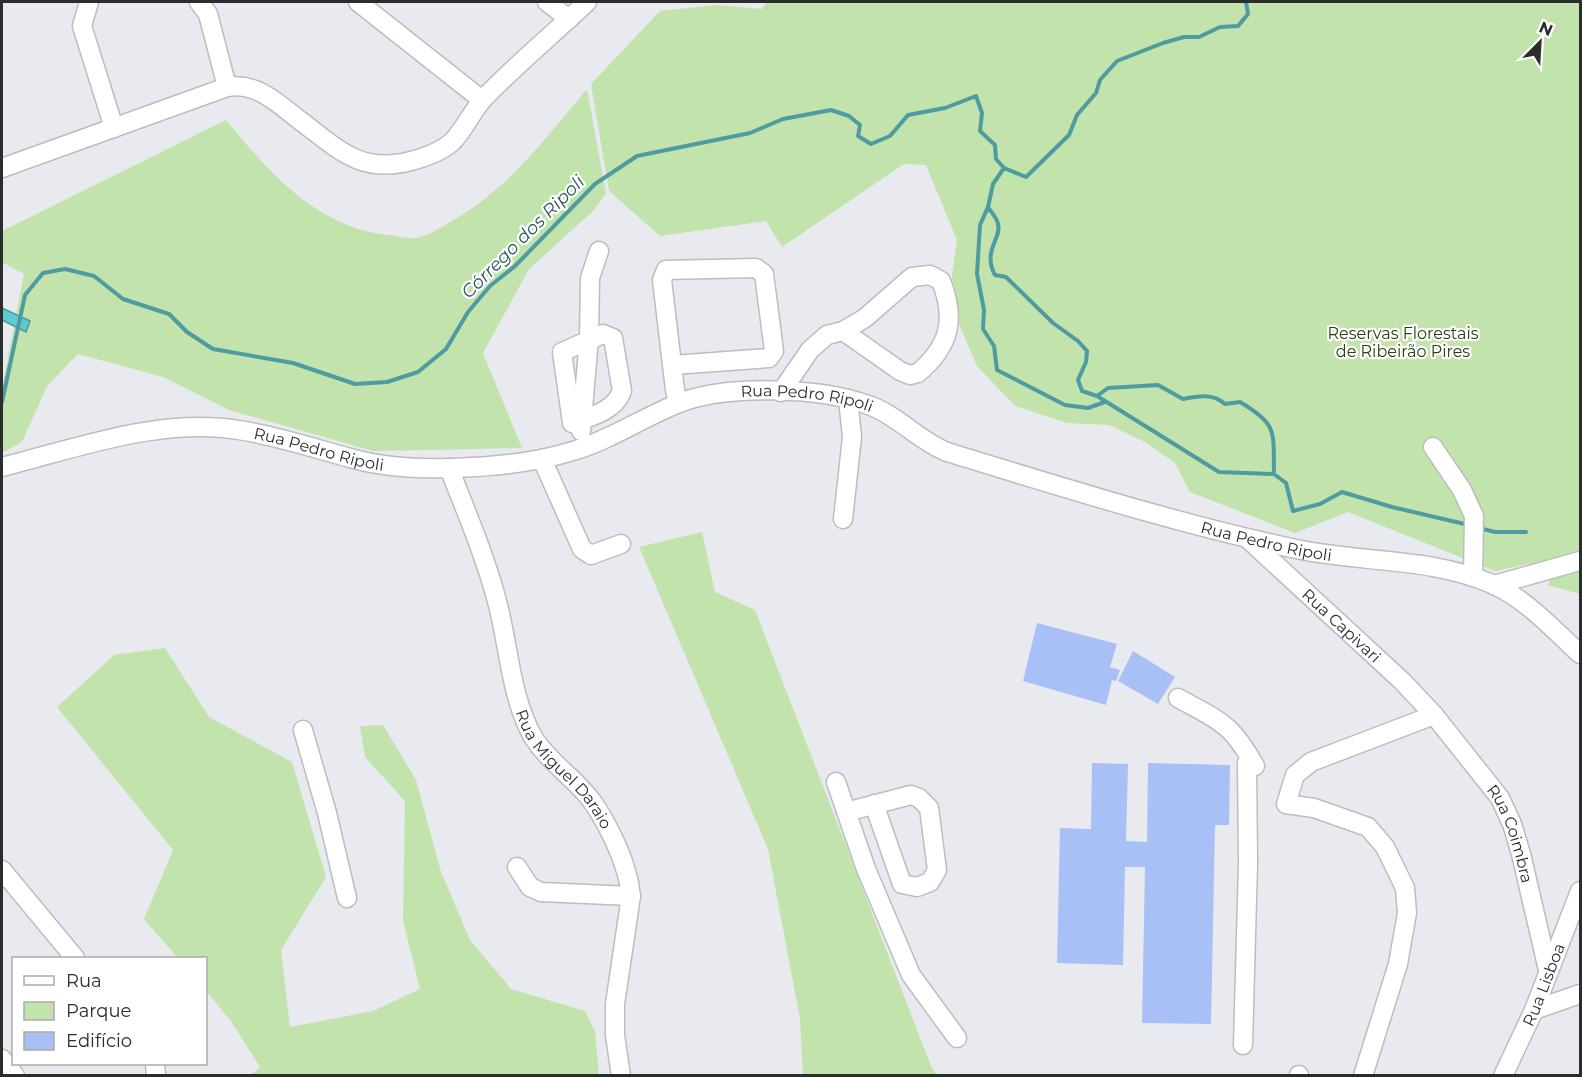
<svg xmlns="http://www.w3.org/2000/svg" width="1582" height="1077" font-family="Montserrat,sans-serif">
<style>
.green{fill:#c2e3ab}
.water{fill:#5dcbd1;stroke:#4e9ba0;stroke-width:1.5}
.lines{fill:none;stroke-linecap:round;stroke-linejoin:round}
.stream{stroke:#4e9ba0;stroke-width:4}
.building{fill:#a8c0f6}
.minor-casing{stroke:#bbbdc2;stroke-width:21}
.minor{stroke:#fff;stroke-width:18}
.labels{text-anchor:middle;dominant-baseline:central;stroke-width:4.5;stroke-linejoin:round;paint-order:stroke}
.park-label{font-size:16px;fill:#274010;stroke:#fff}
.street-label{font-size:16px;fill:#2b2c2e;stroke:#fff}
.water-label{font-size:18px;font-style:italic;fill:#28585b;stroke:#fff}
</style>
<rect width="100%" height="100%" fill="#e8eaef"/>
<path class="green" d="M767,2H1580V594L1548,585L1562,557L1495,571L1348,512L1295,533L1190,492L1175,463L1145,442L1109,425L1067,423L1015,406L977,366L957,319L952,276L957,240L926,165L904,164L782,247L766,221L660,236L609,191L591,84L660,11L716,5L762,9Z
M587,89L606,194L593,211L529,269L483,353L522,448L373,451L229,410L163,377L78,354L47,386L22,442L2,453V388L24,274L2,262V231L226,120C269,172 316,227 388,235C396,236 406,239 415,238C426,237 442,227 452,221C511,186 543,141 587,89Z
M702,532L715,592L755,610L931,1066L937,1075H803L800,1019L768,849L639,547Z
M165,648L209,717L292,762L326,877L281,950L290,1027L373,1011L420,989L403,921L405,801L365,757L360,726L383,725L416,780L441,872L470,940L511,989L585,1011L595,1031L599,1075H251L260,1067L231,1021L206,991V958H178L144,919L173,850L57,707L114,655Z"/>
<path class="water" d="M2,308L30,321L26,332L2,320Z"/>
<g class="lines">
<path class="stream" d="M1004,168L1026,177L1069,135L1077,115L1096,93L1100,80L1117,61L1163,43L1184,37H1199L1220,27L1238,26L1248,14L1246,2
M988,207L980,225L977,274L984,310L983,329L994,346L997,370L1065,405L1088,408L1105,402
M1097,396L1108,388L1158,385L1183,399C1198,396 1213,393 1225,404L1240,402C1279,425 1273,432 1274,474
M2,402L25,295L43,273L65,269L94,276L123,299L169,314L187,332L213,349L293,363L355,384L387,382L418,372L446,349L468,312L490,286L515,266L595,184L637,156L750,133L783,119L831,110L849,116L860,125L858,136L871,144L890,136L908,115L945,108L976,96L982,113L980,131L995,145L996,159L1004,168L993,184L988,207C991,212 997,218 998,224C1002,238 982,251 995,275L1006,277L1053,323L1078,341L1087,351L1086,362L1078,380L1082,391L1097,396L1219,472L1274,474L1286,483L1293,511L1320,504L1342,492L1392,507L1469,525
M1479,528L1495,532H1526"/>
</g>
<path class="building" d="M1037,623L1117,644L1110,667L1120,670L1116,681L1112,680L1106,705L1023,681Z
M1133,651L1175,677L1158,704L1118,681Z
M1092,763L1128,764L1126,841L1147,842L1148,763L1230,765L1229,825H1215L1211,1024L1142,1023L1145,867H1125L1123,965L1057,963L1060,828L1091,829Z"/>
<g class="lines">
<g class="minor-casing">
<g id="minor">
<path d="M89,2L82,26L114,128"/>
<path d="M199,2L208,14L227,87"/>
<path d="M358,2L482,100"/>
<path d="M547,2L569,19"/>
<path d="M2,168L227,87C258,82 278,104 302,122C339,150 361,174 411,161C424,158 442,151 452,142C465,129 472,111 484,98C517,64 553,34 587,2"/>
<path d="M603,334L613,338L622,391C615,411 590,417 572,423L562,352Z"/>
<path d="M673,365L769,358L774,351L764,274L756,268L666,270L662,280L675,390L678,403"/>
<path d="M781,392L810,350L827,335L843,331L865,318L912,277L930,275L941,281C956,319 950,346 918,373L910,375L900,371L843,331"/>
<path d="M581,431L589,339L590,278L599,251"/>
<path d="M1433,447L1462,490L1474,516L1473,577"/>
<path d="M542,459L582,549L591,555L621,544"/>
<path id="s1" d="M2,467C77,448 161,417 239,430C278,436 316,449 354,459C384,467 421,469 452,468C493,467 534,463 573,451C610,440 642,418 677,404C725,384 822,387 871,406C898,416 919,441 947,452C1062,487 1178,524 1296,549C1360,563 1431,557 1492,584C1526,599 1553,629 1580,654"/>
<path id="s2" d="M449,468C467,514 486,558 498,605C509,648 511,698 533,737C550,764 578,780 594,804C611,830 628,865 631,896L615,1004V1035L621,1076"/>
<path d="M843,519L852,437L848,399"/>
<path id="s3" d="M1249,540L1402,681L1434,715L1500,798L1512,824L1521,854L1548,970"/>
<path d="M1494,585L1580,561"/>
<path d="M1178,698C1220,721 1231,723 1255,766"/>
<path d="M303,730L327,813L347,898"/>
<path d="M836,782L866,869L911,975L957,1038"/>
<path d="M846,812L911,795L919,798L929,808L937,870L930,882L917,887L902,884L874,804"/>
<path d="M517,867L530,887L541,892L631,896"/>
<path d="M2,870L75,958"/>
<path d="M1534,1010L1580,994"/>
<path d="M1243,1045L1248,863L1247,763"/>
<path d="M2,1059L15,1076"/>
<path d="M155,1064L156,1076"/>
<path d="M1299,1075V1076"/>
<path d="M1363,1076L1398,964L1407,913L1405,888L1385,847L1368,827L1314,808L1286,804L1295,775L1311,762L1434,715"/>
<path id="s4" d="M1503,1076L1534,1010L1580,891"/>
</g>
</g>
<use href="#minor" class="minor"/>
</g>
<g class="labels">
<g class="park-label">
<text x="1403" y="333">Reservas Florestais<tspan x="1403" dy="18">de Ribeirão Pires</tspan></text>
</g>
<g class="street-label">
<text stroke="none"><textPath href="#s1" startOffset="828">Rua Pedro Ripoli</textPath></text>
<text stroke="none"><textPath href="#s1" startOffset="324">Rua Pedro Ripoli</textPath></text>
<text stroke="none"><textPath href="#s1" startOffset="1314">Rua Pedro Ripoli</textPath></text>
<text stroke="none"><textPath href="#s3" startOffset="126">Rua Capivari</textPath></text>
<text stroke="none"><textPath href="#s2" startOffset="327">Rua Miguel Daraio</textPath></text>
<text stroke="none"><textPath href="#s3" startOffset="398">Rua Coimbra</textPath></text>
<text stroke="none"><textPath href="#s4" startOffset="100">Rua Lisboa</textPath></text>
</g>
<g class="water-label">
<text transform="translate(523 237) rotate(-45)">Córrego dos Ripoli</text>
</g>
</g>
<rect width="1582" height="1077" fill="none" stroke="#2b2c2e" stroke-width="6"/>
<rect x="12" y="957" width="195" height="108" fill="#ffffff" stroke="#aaabab" stroke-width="1.5"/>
<rect x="24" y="976" width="30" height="9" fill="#ffffff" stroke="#aaabab" stroke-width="1.5"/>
<text x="66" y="987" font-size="18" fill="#2b2c2e">Rua</text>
<rect x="24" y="1002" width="30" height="18" fill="#c2e3ab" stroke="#aaabab" stroke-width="1.5"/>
<text x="66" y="1017" font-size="18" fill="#2b2c2e">Parque</text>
<rect x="24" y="1032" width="30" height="18" fill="#a8c0f6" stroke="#aaabab" stroke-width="1.5"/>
<text x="66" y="1047" font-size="18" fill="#2b2c2e">Edifício</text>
<g transform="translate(1540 42) rotate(24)" stroke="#ffffff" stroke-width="4.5" paint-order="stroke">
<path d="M0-4.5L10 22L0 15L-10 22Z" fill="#2b2c2e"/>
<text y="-9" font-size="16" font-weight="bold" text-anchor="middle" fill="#2b2c2e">N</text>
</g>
</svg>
